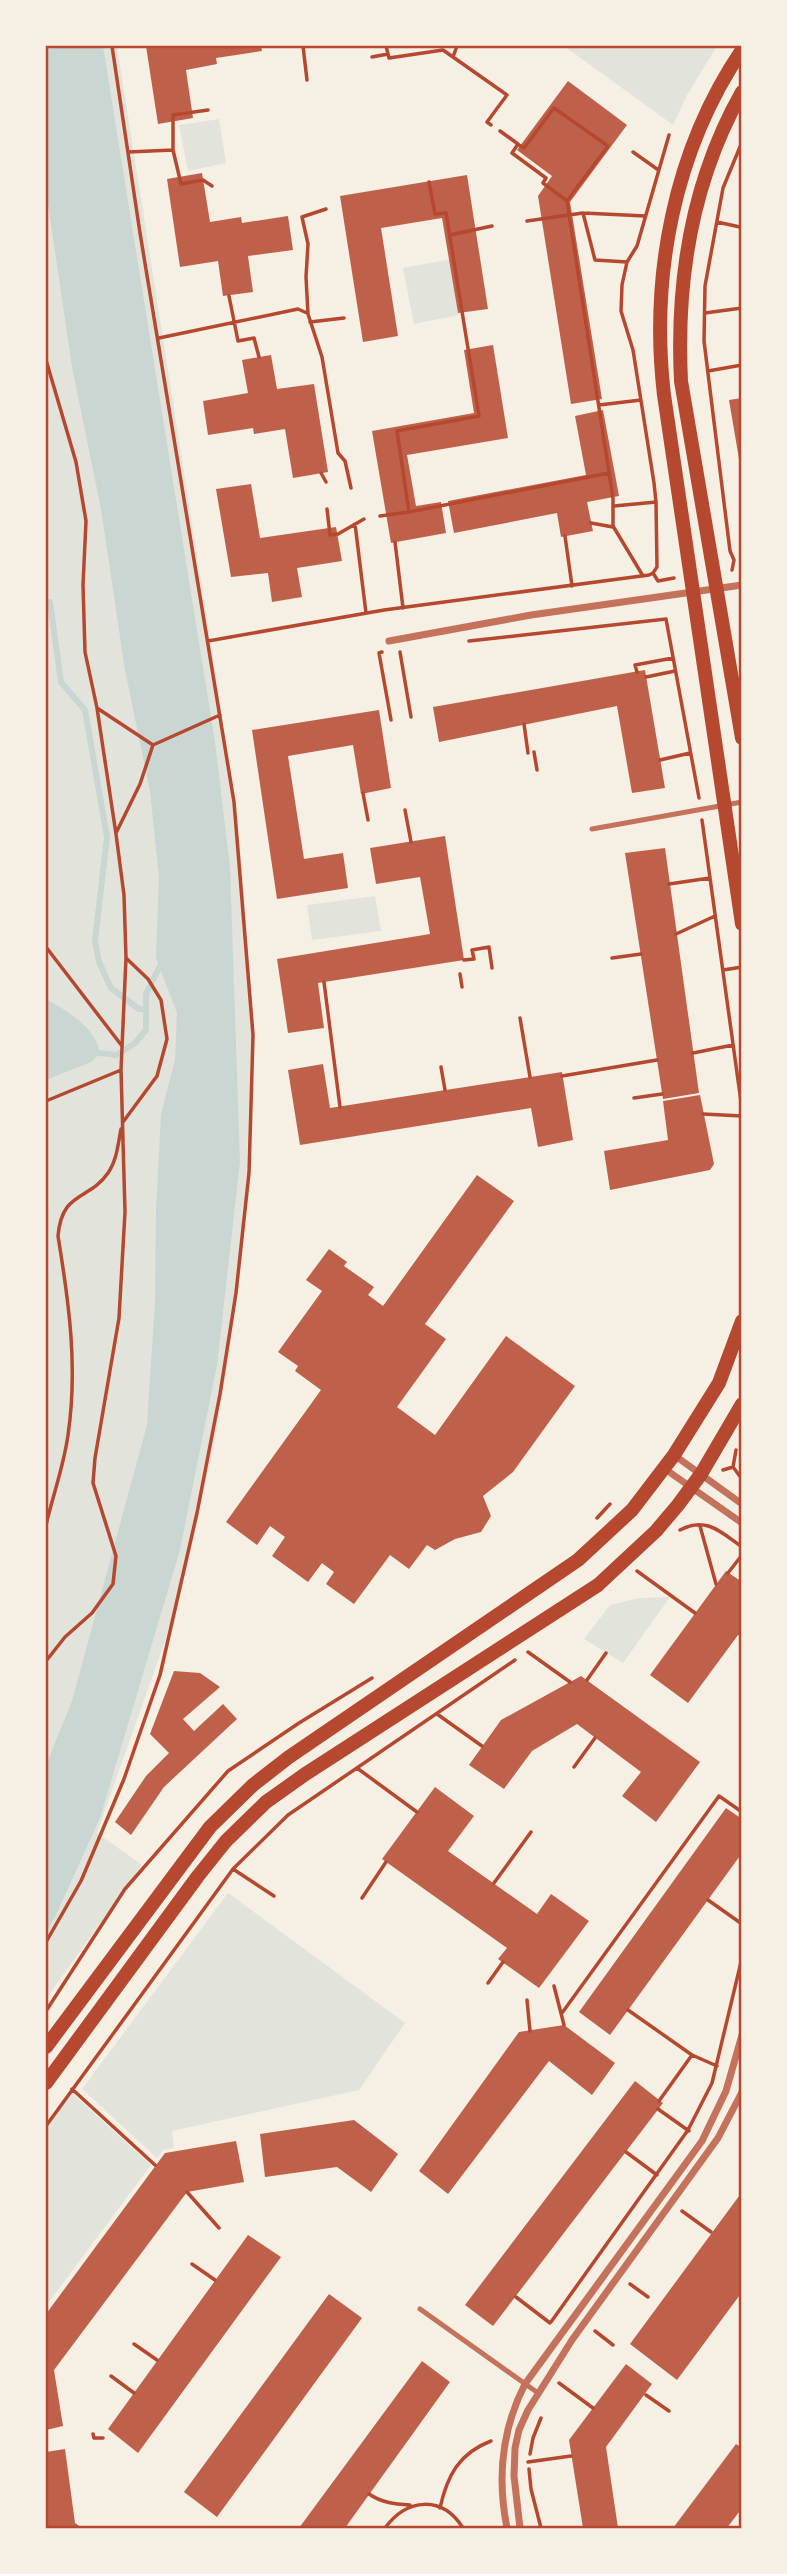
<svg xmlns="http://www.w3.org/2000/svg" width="787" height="2574" font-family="Manrope,sans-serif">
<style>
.green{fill:#e2e4dc}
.water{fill:#c9d6d2}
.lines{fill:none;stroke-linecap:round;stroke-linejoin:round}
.stream{stroke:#c9d6d2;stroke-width:6}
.building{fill:#bf614a}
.path{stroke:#b5482f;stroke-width:3.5}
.service{stroke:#c5725c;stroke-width:5}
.minor{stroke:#c5725c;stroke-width:7}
.secondary{stroke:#b5482f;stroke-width:14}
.neatline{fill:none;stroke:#b5482f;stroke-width:2.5}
</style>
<rect width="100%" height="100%" fill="#f6efe4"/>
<path class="green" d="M46,46H117L219,695L242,864L252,1009L246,1196L229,1358L214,1446L196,1526L165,1641L97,1833L142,1865L46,1999Z
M564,46H717L686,97L673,125Z
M219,119L226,163L188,171L179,125Z
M451,259L459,315L414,324L403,268Z
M375,896L381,931L312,940L307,905Z
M670,1597L623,1663L584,1639L610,1605L639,1598Z
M228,1893L405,2023L359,2090L172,2131L174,2148L163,2150L157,2158L82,2089Z
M72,2093L151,2165L46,2306V2130Z"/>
<path class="water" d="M46,46H103L215,742L230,867L240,1162L217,1365L180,1550L100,1818L55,1917L46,1932V1765L72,1701L147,1425L155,1301L156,1211L161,1114L175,1060L177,1013L156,958L159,877L150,791L125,670L101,509L72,367L46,190Z
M46,999C68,1011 95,1027 100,1053L91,1062L46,1080Z"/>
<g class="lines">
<path class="stream" d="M50,602L61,682L85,710L107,837L95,941L99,962L111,988L139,1009H145
M100,1053L116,1055L134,1044L146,1030V994L162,962"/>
</g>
<path class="building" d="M146,46H261L262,51L216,58L217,64L186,70L193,118L158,124Z
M568,81L627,125L570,202L602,399L571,404L538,196L552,176L517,150Z
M202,173L210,222L241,217L242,223L288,216L293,250L248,256L253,292L223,296L218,261L180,267L167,179Z
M467,175L488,309L458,313L442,218L381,228L398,336L363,342L340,196Z
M493,345L508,438L407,455L416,506L441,502L446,533L391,543L372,431L474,413L464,350Z
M271,355L277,389L314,384L328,472L293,478L285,429L254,434L253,428L208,435L203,401L248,393L242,360Z
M742,398V465H740L729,400Z
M603,410L619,496L587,502L593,531L561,537L557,513L454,533L448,501L586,475L575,416Z
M251,484L260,538L336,527L342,561L297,568L302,597L272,602L268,573L231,577L216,489Z
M645,670L665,788L632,793L617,706L439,742L433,707Z
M379,710L391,788L361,794L353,745L288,756L304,859L343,853L348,888L277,899L252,730Z
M445,836L464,960L318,983L324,1028L288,1033L277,959L430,934L420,877L376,884L370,848Z
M665,848L699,1093L663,1099L625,853Z
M323,1064L330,1108L562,1072L573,1140L538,1147L531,1108L300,1145L288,1070Z
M700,1095L714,1164L710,1170L610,1190L604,1151L668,1140L663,1101Z
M477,1175L514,1201L425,1324L446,1339L397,1407L435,1435L506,1336L575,1386L513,1472L483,1496L491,1516L481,1532L455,1539L435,1550L427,1545L409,1569L390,1555L354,1604L326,1584L334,1572L322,1563L308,1582L272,1556L285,1537L270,1526L257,1545L226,1522L321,1390L295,1371L298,1366L278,1352L322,1291L306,1280L329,1249L347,1262L344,1266L374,1287L368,1295L383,1306Z
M726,1571L742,1582V1637L738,1635L688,1703L650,1675Z
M174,1671L200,1673L220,1687L183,1719L194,1731L223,1704L237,1719L164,1787L131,1835L115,1822L146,1776L169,1753L150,1734Z
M581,1676L700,1762L656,1822L622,1796L641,1772L577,1724L532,1751L504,1789L469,1765L501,1720Z
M435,1787L474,1816L448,1851L537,1914L551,1894L589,1921L539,1988L498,1959L507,1948L382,1859Z
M726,1808L742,1819V1853L610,2035L579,2012Z
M564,2025L615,2063L592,2095L549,2061L448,2194L419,2171L519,2032Z
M635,2081L663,2103L493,2326L465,2305Z
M354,2120L398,2154L371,2192L337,2167L265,2177L260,2134Z
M236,2141L244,2182L187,2192L54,2370L63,2426L46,2430V2314L165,2153Z
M742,2192V2292L677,2380L630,2344Z
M248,2235L281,2257L138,2453L108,2429Z
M329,2294L362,2318L217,2517L184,2492Z
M422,2361L450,2382L345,2528H299Z
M626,2364L652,2384L606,2447L618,2528H583L569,2440Z
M736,2444L742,2448V2508L727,2528H673Z
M65,2449L75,2523L82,2528H46V2452Z"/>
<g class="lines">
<path class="path" d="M303,46L307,80
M386,46L389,58L443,50L507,95L487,122L491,125
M372,57L388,54
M453,57L457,46
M208,110L173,115V150L181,184L203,180L212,186
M500,131L518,144L512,153L546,178L543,183L567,201L613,498V526L643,576
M519,145L524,148L554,108L608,146L567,201
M128,152L173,150
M633,152L657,169
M429,182L435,214L446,213L479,416L397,431L409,512L609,473
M326,209L302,217L308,244L306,277L308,314L322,357L338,453L345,461L351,488
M583,213L645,216
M527,221L583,213L595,260L627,262
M717,222L740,227
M450,235L492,226
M229,296L238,341L254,338L259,357
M705,313L742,308
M310,322L344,318
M159,338L298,309L307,313
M46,360L76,462L86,521L83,585L85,652L97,708L116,834L124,895L126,958L121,1070L125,1212L119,1318L95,1458L93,1483L116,1556L113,1584L92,1613L65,1637L46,1661
M708,371L742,365
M599,405L641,400
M321,473L326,482
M614,506L656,502
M327,509L330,535L338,534L364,519
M380,516L409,512
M591,523L613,527
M355,524L366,613
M565,536L572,586
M395,542L403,608
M732,570L734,560L730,551L704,341L705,286L723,188L742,142
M653,573L657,567L656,502L654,483L633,350L621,311L622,285L627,262L637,246L669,135
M208,641L384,610L649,575L653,573L658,581L674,578
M469,641L666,619L699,798
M382,652L379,653L391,720
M400,652L411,717
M637,672L635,665L673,658
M646,677L675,671
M97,708L153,745L140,784L116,833
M524,724L528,753
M153,745L220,715
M534,752L537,770
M660,760L690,753
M363,793L368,820
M405,810L411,842
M702,820L742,1109
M669,884L710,878
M676,934L715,916
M46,947L122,1046
M612,958L641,954
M464,960L474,959L472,950L489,947L492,968
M723,970L742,967
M460,974L462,987
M324,982L340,1107
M520,1018L530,1077
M693,1053L733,1045
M441,1067L445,1090
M562,1076L657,1060
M634,1098L662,1094
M46,1101L121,1070
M703,1114L742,1116
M123,1122L157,1076L167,1039L161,1000L148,979L126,958
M733,1467L742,1479
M723,1470L733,1467L736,1450
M597,1518L610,1504
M46,1525C53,1495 64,1465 68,1435C78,1367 69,1303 58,1236C62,1190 89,1201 108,1173C117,1160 118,1144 121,1129
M700,1526L716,1584
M680,1530C706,1516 721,1532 742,1547
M637,1571L695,1613
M728,1573L742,1555
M528,1652L570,1682
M587,1680L606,1653
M437,1714L482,1746
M574,1767L595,1738
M357,1768L417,1812
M233,1869L274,1896
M494,1883L531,1832
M362,1898L386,1862
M708,1900L742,1924
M46,1942L81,1881L124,1779L160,1675L197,1513L220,1394L236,1293L249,1173L253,1035L234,802L140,233L112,46
M488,1983L503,1962
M554,1986L564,2025
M527,2000L530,2031
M628,2010L692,2055L717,2066
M46,2011L125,1889L228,1771L299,1723L372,1678
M562,2013L719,1796L742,1812
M72,2089L155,2165
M659,2101L692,2055
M658,2109L689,2131
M46,2126L233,1869L288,1815L515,1660
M626,2152L657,2175
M187,2192L219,2228
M682,2211L711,2232
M192,2264L215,2280
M630,2284L648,2297
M516,2297L550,2323
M551,2322L688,2130L712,2083L742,1958
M595,2331L613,2345
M134,2344L157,2360
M111,2376L134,2393
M559,2383L593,2408
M646,2395L669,2411
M93,2434L94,2438H103
M530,2454L533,2438L541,2418
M528,2462L571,2456
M529,2469L531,2489L541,2528
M369,2494C382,2503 395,2504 410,2505
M440,2508C447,2476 459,2453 491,2441
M385,2528C407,2498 442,2495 463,2528"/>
<path class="service" d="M592,829L742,802
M420,2309L538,2393"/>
<path class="minor" d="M389,641L531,615L742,585
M674,1455L742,1504
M665,1469L742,1523
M507,2528C497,2478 501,2431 525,2384L702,2141L726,2091L742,2035
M520,2528L514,2476L515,2448L519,2430L528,2410L572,2340L718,2138L742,2092"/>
<path class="secondary" d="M742,50C674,150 650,276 664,395L742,924
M742,92C691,182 676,280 681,381L742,738
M46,2047L210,1827L253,1785L289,1757L578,1560L632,1510L674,1455L719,1383L742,1321
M46,2083L198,1876L226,1841L266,1802L304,1775L598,1585L656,1531L678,1505L701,1474L742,1404"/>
</g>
<rect width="787" height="2574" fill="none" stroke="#f6efe4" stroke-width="94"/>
<rect x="47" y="47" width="693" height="2480" class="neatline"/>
</svg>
